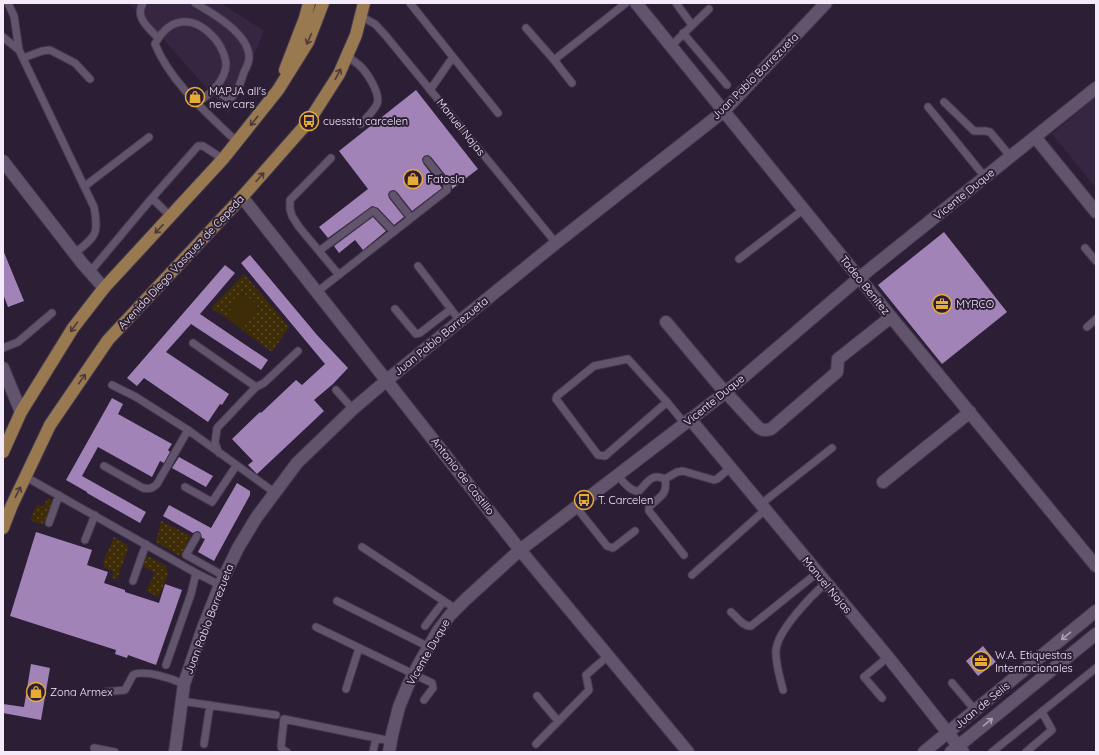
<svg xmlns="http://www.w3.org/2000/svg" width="1099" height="755" font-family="Quicksand,sans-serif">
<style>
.built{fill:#372642}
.green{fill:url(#green-dots)}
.pitch{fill:#3e2c06}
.building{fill:#a283b7}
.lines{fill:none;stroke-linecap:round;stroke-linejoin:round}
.service-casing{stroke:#453a4d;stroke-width:9}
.minor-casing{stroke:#453a4d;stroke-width:14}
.tertiary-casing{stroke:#453a4d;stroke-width:14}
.secondary-casing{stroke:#453a4d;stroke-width:14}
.primary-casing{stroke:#453a4d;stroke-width:14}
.service{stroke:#63546e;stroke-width:7}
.minor{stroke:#63546e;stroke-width:12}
.tertiary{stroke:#63546e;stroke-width:12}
.secondary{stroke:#63546e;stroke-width:12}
.primary{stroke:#997950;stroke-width:12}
.oneway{stroke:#4d393d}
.oneway2{stroke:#aca0b4}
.labels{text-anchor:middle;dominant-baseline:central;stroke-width:4;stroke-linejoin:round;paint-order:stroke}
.street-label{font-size:11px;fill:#f4ebfa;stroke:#2c1e35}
.poi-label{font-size:11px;fill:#f4ebfa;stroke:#2c1e35;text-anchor:start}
</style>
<defs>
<pattern id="green-dots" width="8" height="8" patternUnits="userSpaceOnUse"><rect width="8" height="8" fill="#3e2c06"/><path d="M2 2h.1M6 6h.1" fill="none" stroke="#5a4b2b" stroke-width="1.8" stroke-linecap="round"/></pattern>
</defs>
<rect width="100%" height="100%" fill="#2c1e35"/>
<path class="built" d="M128,3H221L264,31L229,114L158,33Z
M1096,96V188L1052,134Z"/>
<path class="green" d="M244,274L289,327L272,352L241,329L258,305L243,294L225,317L211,308Z
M48,498L53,501L43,525L30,520L37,504L43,507Z
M161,521L191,536L180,556L156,542Z
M114,537L129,546L117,579L112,578L113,571L105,568L103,562Z
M146,555L166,566L168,575L158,597L146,591L155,573L143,566Z"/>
<path class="pitch" d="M242,294L258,305L241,329L225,317Z"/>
<path class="building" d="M416,90L478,169L452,189L451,182L431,157L428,155L424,156L422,159L423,163L442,188L412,211L397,192L394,190L390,191L388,194L389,198L404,217L394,225L378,208L372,206L328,238L319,227L368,189L339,151Z
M373,217L386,231L363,250L355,240L339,253L334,246Z
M944,232L1007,312L942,364L878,285Z
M3,250L24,301L8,307L3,294Z
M250,255L317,335L348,368L333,384L314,400L324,411L257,474L248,465L253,461L232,439L260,412L261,413L296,380L302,385L325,364L241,263Z
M225,265L235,273L200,314L268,360L261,370L191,324L166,352L229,394L222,405L220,404L208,422L144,378L137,386L127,378Z
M112,398L123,404L118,414L172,444L168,450L170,452L164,463L160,461L152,477L98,447L82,476L146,512L140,523L87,493V492L66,480Z
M179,457L213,476L206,487L172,468Z
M237,483L250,491V495L214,561L198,552L205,539L202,538L200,532L197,531L193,533L163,516L169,505L211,528Z
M36,532L92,550L87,565L108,572L104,583L125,590V592L159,603L165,584L182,590L156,665L128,655L127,658L115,654L116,650L10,616Z
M983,646L996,662L978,676L966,661Z
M31,664L50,668L41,720L3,713V704L24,707Z"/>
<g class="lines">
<g class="service-casing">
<path id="service" d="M8,3L14,16L19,50L94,207C99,235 96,236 75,253
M143,3C134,17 149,28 158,38
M195,3C212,13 250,34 249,58C249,63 246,68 244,72C241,81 239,90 232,97L227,98L214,89
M410,3L453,57L430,90
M676,3L692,25
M362,17L375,24L386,36L556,243
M526,28L554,60
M683,33L727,85
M3,37L19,50
M671,46L709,9
M347,55C351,59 355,62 359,65C367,72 381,94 377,104C374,111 366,118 361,124
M453,57L498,113
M23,58L42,51L50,50L75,63L90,79
M572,83L554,60L626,3
M944,102L974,131H985L990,132L1011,157
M197,103C209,95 225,81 226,65C226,57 221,46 216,40C196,16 171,14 155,44C171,83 207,113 237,142
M928,107L985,177
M331,158L290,200V209L292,216L299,227L339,275
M85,186L149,137
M393,195L411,218
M152,198L171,217
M1085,248L1096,261
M319,251L373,211L375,212L394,232
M739,259L804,209
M418,266L460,321
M90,272L152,198L198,146H203L223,159
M317,292L447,190V185L427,160
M395,309L416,334L420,333L451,309
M1087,327L1096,319
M193,343L256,387
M3,348L18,342L52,313
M112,385L136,397L188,430L274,492
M336,390L353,409
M667,402L605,456L598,455L556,399L557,396L594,366L628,359L667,402L685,424
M219,453L215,443L217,428L256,387L264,383L298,351
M104,466L143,488C149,489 152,489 157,484L188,430
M617,475C623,481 630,492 639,491C648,482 651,473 665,479
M26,477L196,573L220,585
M185,487L212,502L236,466
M761,504L832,448
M576,507L607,546L613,548L635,531
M49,523L59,495
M197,536L186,555L224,576
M85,540L95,515
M362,547L456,609
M684,555L649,511V507C660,496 668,495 665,479L677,472L683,471L714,480L717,479L730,468
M692,575L765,510
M133,581L146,544
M337,601L429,647
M731,612C737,617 743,627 751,626L817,573
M425,626L444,601
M316,627L432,683L433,688L424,700
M166,665L191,594L196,573
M952,683L975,710
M346,689L359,648
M783,690C780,677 775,663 776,650C778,630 811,596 826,583
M105,692L125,690L133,675C144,669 173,679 184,684
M537,696L558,721
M882,698L864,677L888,657
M181,701L276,715
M204,744L210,705
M536,744L589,690L586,675L608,656
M94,748L115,752
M287,752L282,749L281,746L284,719L391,741
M373,752L376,738
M992,752L1096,668
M1026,752L1052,730L1042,712"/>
</g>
<g class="minor-casing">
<path id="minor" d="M636,3L891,317L1096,566
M3,161L82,263L104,288
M242,197L520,550L688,752
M666,322L717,383L755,424C760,430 764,431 771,429L837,372L838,359L891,317
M3,368L21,412
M690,419L888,657L963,752
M883,482L970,412
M175,752L184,684L203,628L220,585L238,548L256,518L297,463L353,409L387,380L556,243L724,111L826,3"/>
</g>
<g class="tertiary-casing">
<path id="tertiary" d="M1035,137L1096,212
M389,752L392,735L399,707L408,685L421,660L438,631L450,615L466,599L520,550L726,392L859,278L1096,88"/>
</g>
<g class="secondary-casing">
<path id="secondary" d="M924,752L1096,611
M951,752L1096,634"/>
</g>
<g class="primary-casing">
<path id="primary" d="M285,70L305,18L309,3
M3,452L21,412L73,328L104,288L223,159L278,90L308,42L323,3
M3,528L12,505L50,425L108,340L242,197L309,121L339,74L356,35L364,3"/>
</g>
<use href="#service" class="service"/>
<use href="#minor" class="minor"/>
<use href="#tertiary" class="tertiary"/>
<use href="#secondary" class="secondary"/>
<use href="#primary" class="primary"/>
</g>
<defs><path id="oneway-shaft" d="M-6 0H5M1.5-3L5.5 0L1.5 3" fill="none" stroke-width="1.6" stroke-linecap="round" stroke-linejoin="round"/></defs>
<g class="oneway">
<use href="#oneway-shaft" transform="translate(309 39) rotate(114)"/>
<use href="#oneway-shaft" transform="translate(338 74) rotate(-63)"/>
<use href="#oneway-shaft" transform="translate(254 121) rotate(129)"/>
<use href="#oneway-shaft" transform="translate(260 177) rotate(-48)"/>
<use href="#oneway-shaft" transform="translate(159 229) rotate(133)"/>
<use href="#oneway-shaft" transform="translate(74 327) rotate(126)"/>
<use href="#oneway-shaft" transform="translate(82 379) rotate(-55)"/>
<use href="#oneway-shaft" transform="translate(18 492) rotate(-63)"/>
</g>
<g class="oneway2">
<use href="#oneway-shaft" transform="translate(1066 636) rotate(141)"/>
<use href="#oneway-shaft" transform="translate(988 722) rotate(-39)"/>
</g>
<defs>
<g id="shop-ring" transform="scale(1)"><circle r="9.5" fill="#2c1e35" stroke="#e6ac36" stroke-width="1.5"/><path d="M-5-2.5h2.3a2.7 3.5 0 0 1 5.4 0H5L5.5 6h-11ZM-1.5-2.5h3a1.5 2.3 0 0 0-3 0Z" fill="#e6ac36"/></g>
<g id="bus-ring" transform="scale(1)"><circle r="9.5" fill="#2c1e35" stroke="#e6ac36" stroke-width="1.5"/><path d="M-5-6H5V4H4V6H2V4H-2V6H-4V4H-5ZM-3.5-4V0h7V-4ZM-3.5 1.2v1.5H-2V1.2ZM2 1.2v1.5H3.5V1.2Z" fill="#e6ac36"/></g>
<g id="office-ring" transform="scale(1)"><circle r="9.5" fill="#2c1e35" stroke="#e6ac36" stroke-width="1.5"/><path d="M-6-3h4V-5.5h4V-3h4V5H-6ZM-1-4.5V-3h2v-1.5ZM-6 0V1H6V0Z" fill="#e6ac36"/></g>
</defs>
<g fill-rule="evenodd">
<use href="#shop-ring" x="195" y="97"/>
<use href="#bus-ring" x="309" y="121"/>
<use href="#shop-ring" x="413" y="179"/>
<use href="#office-ring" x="942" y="304"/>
<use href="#bus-ring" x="584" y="500"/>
<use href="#office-ring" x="981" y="661"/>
<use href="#shop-ring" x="36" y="692"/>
</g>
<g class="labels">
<g class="street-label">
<text transform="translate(755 76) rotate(-45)">Juan Pablo Barrezueta</text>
<text transform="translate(461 127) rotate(51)">Manuel Najas</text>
<text transform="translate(964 194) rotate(-39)">Vicente Duque</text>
<text transform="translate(181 262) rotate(-47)">Avenida Diego Vasquez de Cepeda</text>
<text transform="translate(865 285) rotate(51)">Tadeo Benítez</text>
<text transform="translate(441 336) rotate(-39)">Juan Pablo Barrezueta</text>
<text transform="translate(714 400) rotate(-39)">Vicente Duque</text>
<text transform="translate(463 476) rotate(52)">Antonio de Castillo</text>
<text transform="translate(827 585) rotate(50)">Manuel Najas</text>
<text transform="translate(209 619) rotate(-69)">Juan Pablo Barrezueta</text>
<text transform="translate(428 652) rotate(-60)">Vicente Duque</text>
<text transform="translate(982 705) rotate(-39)">Juan de Selis</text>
</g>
<g class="poi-label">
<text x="209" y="91">MAPJA all's<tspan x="209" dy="13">new cars</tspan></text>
<text x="323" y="121">cuessta carcelen</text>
<text x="427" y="179">Fatosla</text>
<text x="956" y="304">MYRCO</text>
<text x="598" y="500">T. Carcelen</text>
<text x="995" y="655">W.A. Etiquestas<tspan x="995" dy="13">Internacionales</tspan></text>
<text x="50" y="692">Zona Armex</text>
</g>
</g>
<rect width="1099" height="755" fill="none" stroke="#f4ebfa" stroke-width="8"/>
</svg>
